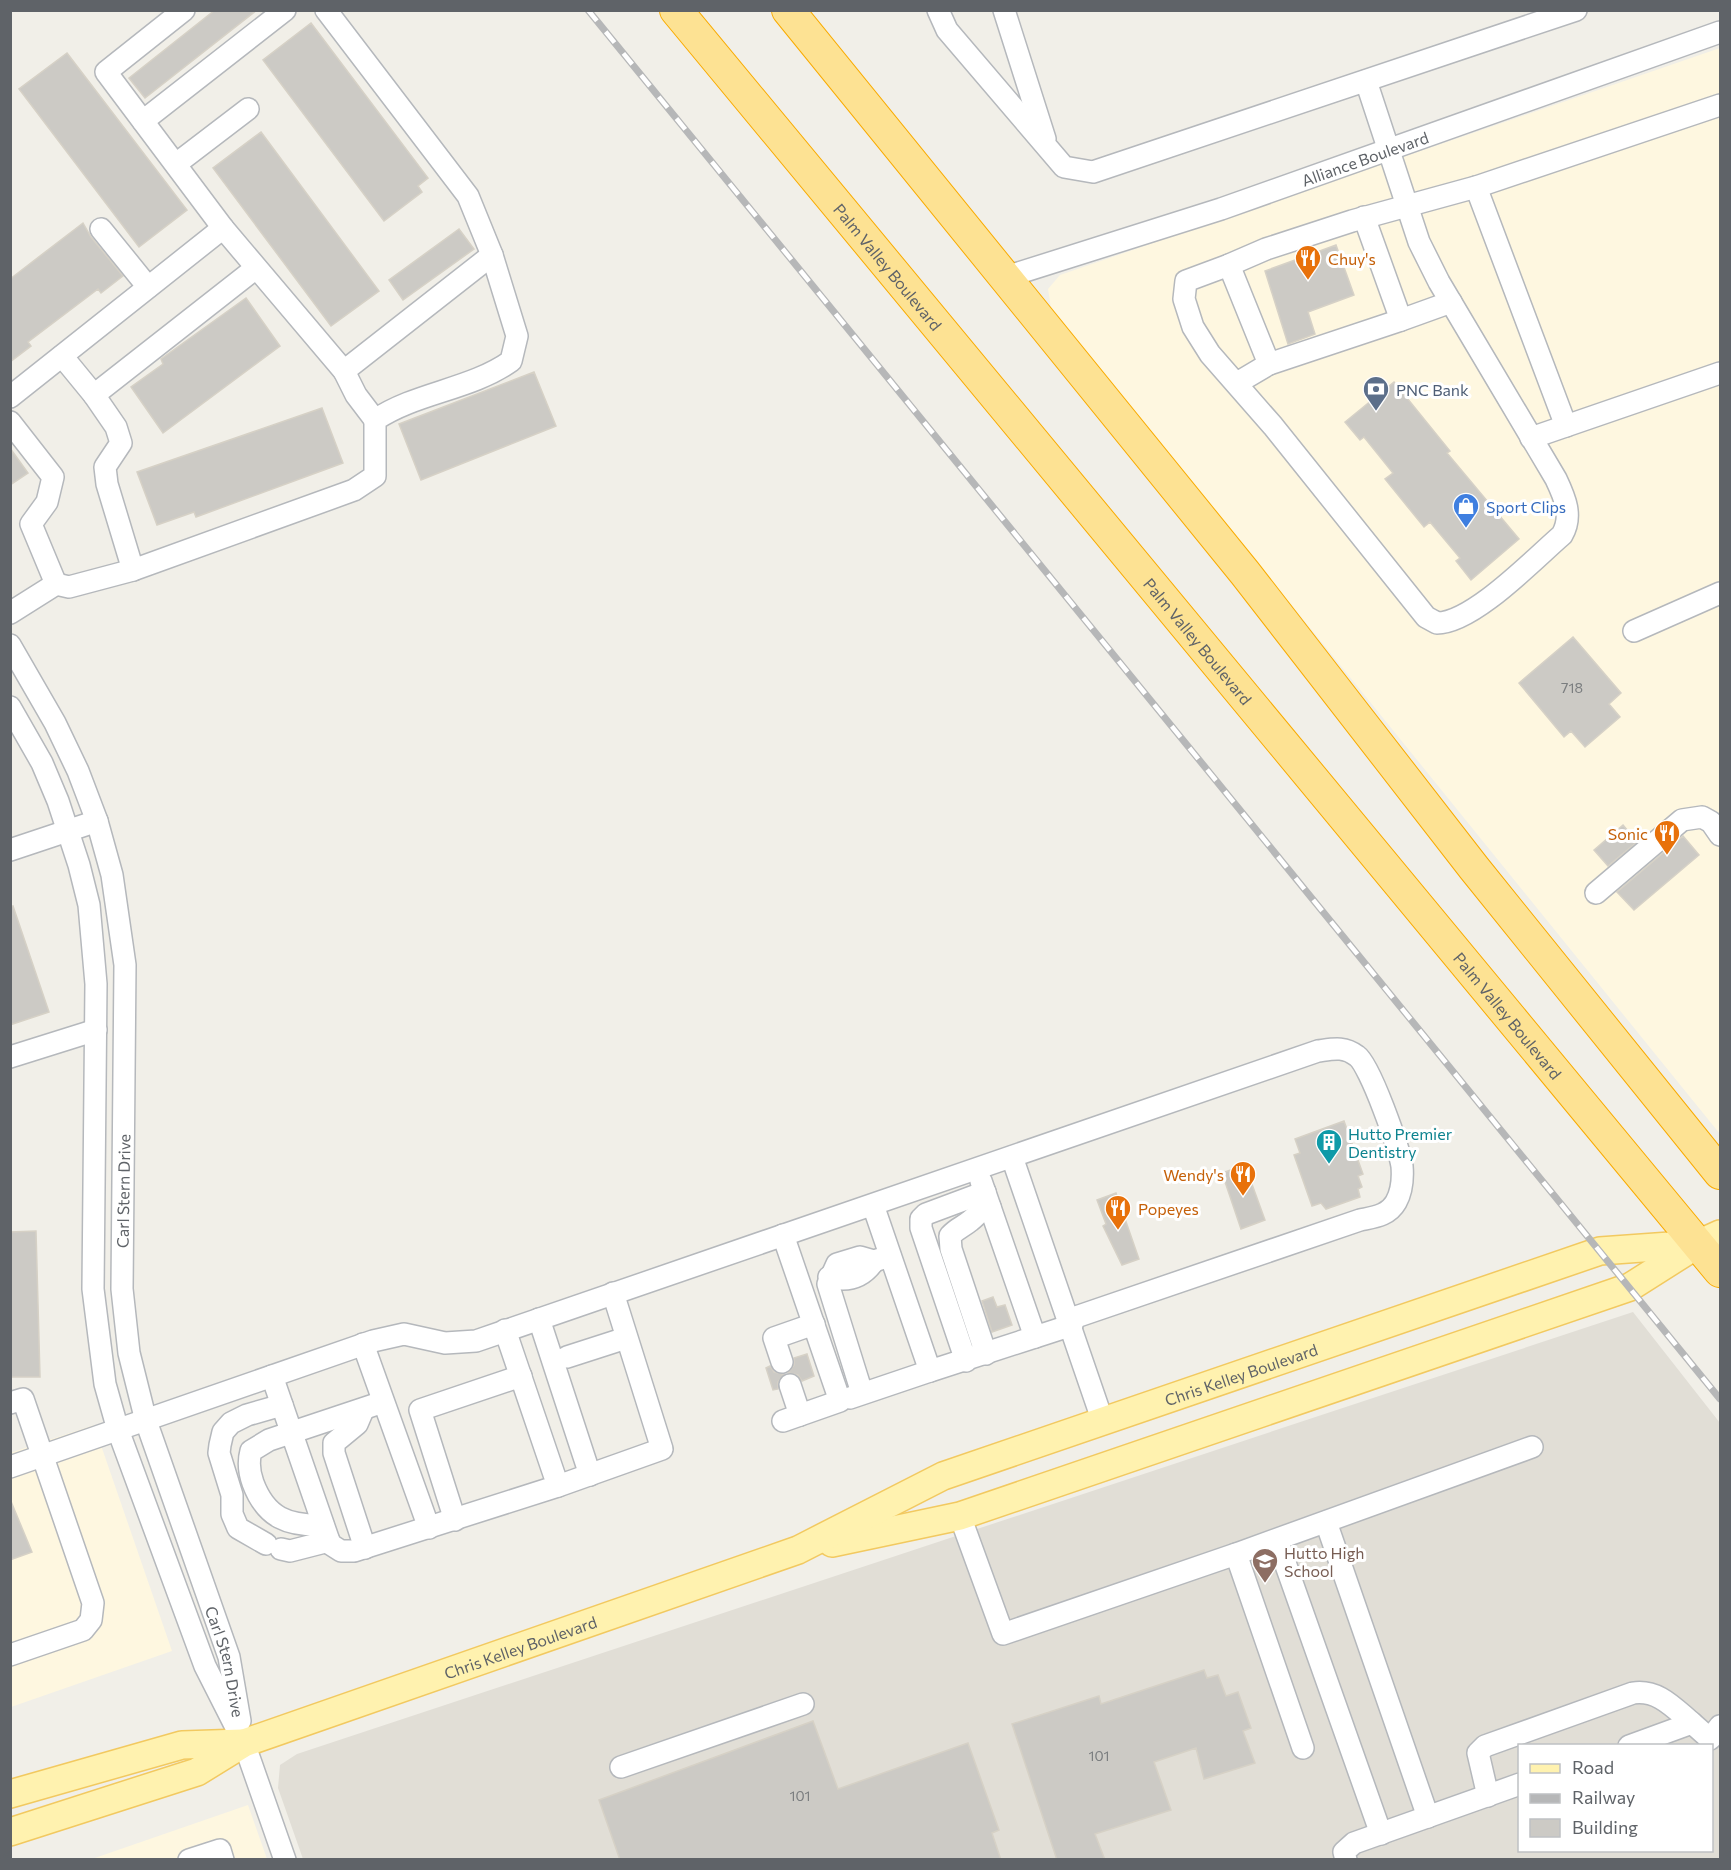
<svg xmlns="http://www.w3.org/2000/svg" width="1731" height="1870" font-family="Commissioner,sans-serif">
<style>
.commercial{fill:#fef7e0}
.education{fill:#e1ded6;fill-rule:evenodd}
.building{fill:#cccac5;stroke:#d6d1c6;stroke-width:1.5}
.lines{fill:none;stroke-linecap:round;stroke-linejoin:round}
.minor-casing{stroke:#b5b8bc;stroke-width:24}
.major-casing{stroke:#f2c960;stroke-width:30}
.highway-casing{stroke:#f9ab00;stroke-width:34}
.minor{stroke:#fff;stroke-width:21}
.major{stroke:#fff2af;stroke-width:27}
.highway{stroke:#fde293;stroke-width:32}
.rail-casing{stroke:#b6b7b8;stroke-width:7}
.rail{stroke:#fff;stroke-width:4.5;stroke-dasharray:14;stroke-linecap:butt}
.labels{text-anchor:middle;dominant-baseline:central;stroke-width:6;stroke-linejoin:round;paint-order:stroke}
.number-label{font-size:14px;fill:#7a7d7f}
.street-label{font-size:16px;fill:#5f6368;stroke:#fff}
.food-label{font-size:16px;fill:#c56008;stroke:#fff;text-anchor:start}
.service-label{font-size:16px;fill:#4e5e75;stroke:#fff;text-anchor:start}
.shop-label{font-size:16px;fill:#366cbe;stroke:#fff;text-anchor:start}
.culture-label{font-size:16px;fill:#0d838f;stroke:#fff;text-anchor:start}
.education-label{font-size:16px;fill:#785e54;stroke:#fff;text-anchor:start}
</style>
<rect width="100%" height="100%" fill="#f1efe8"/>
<path class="commercial" d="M1720,48V1134L1051,308L1048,289L1060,275Z
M94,1425L172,1651L11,1707L10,1453Z
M248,1805L267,1859L89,1860Z"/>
<path class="education" d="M1633,1312L1720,1423V1859H303L278,1788L280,1765L297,1754ZM1520,1746H1712V1850H1520Z"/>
<path class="building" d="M215,10H257L145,98L129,78Z
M311,23L428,178L418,186L422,192L384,221L263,60Z
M67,53L187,210L139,247L19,89Z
M261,132L379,291L331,326L213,168Z
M83,223L91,237L123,276L101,293L98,289L28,342L31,346L10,362V279Z
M459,229L474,249L403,300L389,280Z
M1336,245L1354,295L1308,312L1315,334L1288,344L1265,271Z
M246,298L280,346L163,433L131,387L163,364L161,359Z
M534,372L556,426L421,480L399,424Z
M1394,382L1450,451L1447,453L1519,539L1471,580L1456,561L1460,558L1430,522L1424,527L1385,479L1393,473L1364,437L1360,440L1345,422Z
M322,408L343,463L196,517L194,512L157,525L137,472Z
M10,448L28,473L10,485Z
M1573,637L1621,693L1609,704L1620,717L1585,747L1571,731L1564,737L1519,683Z
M1623,825L1637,842L1608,866L1594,850Z
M1683,836L1699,855L1634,910L1617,892Z
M13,906L49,1012L10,1025V907Z
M1344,1121L1363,1174L1358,1176L1362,1187L1358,1189L1360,1197L1326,1209L1321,1203L1312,1206L1294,1155L1300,1153L1295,1139Z
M1245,1165L1265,1220L1241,1229L1222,1173Z
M1116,1193L1139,1259L1122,1265L1103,1226L1106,1224L1097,1200Z
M36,1231L40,1377H10V1232Z
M993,1297L997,1307L1005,1305L1012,1325L992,1332L982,1301Z
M807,1354L814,1376L802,1381L798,1375L788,1373L794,1365V1358Z
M770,1366L774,1372L784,1374L778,1382V1389L773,1390L766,1368Z
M10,1499L32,1552L10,1560Z
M1204,1670L1207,1678L1218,1675L1226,1696L1238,1692L1251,1728L1243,1731L1255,1763L1204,1779L1196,1748L1154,1762L1171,1810L1095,1834L1105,1860H1057L1012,1724L1099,1696L1101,1704Z
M813,1721L838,1789L968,1743L999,1830L992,1833L1001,1860H620L599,1800Z"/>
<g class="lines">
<g class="minor-casing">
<g id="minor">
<path d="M184,10L106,72L223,228"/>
<path d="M938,10L947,30L1064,167L1093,172L1576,10"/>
<path d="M1004,10L1045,139"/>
<path d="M143,121L285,10"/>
<path d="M176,164L248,109"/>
<path d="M1476,187L1566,426"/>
<path d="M1364,217L1401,320L1451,302"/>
<path d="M101,229L148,287"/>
<path d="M1229,265L1266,249L1352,221L1476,187L1720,105"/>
<path id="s1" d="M1006,277L1221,209L1720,32"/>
<path d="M62,356L94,395L256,268"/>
<path d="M1269,364L1401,320"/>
<path d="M1237,383L1269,364L1229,265L1186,281L1184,299L1193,327L1210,354L1273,426L1426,617L1437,623C1473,623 1534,559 1562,535C1573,516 1565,498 1556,479L1439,282L1419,242L1366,81"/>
<path d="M94,395L116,427L121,443L105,467L107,484L133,570"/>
<path d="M10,397L223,228L344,371"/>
<path d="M375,420L356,395L344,371L492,255"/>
<path d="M10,422L53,477L47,502L31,524L56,584L10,613"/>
<path d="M1531,438L1720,373"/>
<path d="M56,584L69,587L133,570L354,490L375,476V420C417,392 470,390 511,361L517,336L492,255L468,196L326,10"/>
<path d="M1634,631L1720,593"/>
<path id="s2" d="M10,645L55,723L78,771L97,821L112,875L125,965L122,1289L129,1353L146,1421L229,1657L240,1721"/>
<path d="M10,707L42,763L58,801L79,865L89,905L96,984L93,1289L105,1384L118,1430L205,1666L244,1743L285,1860"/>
<path d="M10,850L97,821"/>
<path d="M1596,893L1682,820L1702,817L1711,822L1720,835"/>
<path d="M10,1057L96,1030"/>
<path d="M1012,1157L1103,1422"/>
<path d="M981,1181L1035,1337L1072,1325"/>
<path d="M873,1205L930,1371L1035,1337"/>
<path d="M829,1277C848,1282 863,1277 874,1261"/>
<path d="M539,1319L590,1475"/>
<path d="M363,1344L429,1528"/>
<path d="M986,1354L951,1249L950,1236C957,1228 963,1227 970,1221C979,1214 978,1211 990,1207"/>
<path d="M567,1357L626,1338"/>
<path d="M966,1361L921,1228V1219L926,1214L985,1192"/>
<path d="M782,1362L774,1338L814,1324"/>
<path d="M272,1376L330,1544L341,1551H354L558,1486L505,1330"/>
<path d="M790,1385L800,1415"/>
<path d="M862,1393L828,1284L837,1264L860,1257L874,1261L890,1256"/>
<path d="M850,1398L930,1371"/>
<path d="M10,1403L23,1399L93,1603L91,1620L83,1630L10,1655"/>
<path d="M363,1410L357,1424L334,1443V1453L365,1548"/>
<path d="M783,1421L840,1401L783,1235"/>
<path d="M10,1467L373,1341L404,1334L445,1343L476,1341L1318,1051C1333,1049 1344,1046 1357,1056C1370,1065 1399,1148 1402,1166C1403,1178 1402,1191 1396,1202C1388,1216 1374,1217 1360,1220L1070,1319"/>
<path d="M558,1486L662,1449L613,1293"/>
<path d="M960,1516L1003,1634L1236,1554L1303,1748"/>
<path d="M455,1520L420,1410L521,1376"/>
<path d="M1326,1522L1428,1817"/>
<path d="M323,1525C288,1526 266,1518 253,1483C249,1472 248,1462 251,1451L269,1440L383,1402"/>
<path d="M1277,1540L1381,1834"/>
<path d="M266,1544L238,1528L232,1514V1495L219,1453L220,1445L223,1432L231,1423L247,1415L282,1405"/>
<path d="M281,1549L290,1551L329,1541"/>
<path d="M1236,1554L1532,1447"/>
<path d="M1629,1746L1692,1723L1710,1739L1720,1726"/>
<path d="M621,1767L803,1704"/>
<path d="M1488,1796L1478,1753L1485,1746L1633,1693C1658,1689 1674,1708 1692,1723"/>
<path d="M189,1860L220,1850L223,1860"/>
<path d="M1346,1860L1344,1852L1354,1843L1520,1784"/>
</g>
</g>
<g class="major-casing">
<g id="major">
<path d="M832,1543L960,1516L1630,1287L1698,1244L1720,1234"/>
<path d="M10,1794L182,1745L242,1743"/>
<path id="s3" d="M10,1832L197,1772L244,1743L798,1550L943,1476L1600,1251L1698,1244"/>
</g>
</g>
<g class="highway-casing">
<g id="highway">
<path id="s4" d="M676,10L1720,1271"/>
<path d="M788,10L1245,573L1474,868L1720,1173"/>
</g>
</g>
<use href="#minor" class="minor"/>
<use href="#major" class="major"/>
<use href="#highway" class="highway"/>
<g class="rail-casing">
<path id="rail" d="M588,10L1720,1399"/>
</g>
<use href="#rail" class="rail"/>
</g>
<defs>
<g id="restaurant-pin" transform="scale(1.35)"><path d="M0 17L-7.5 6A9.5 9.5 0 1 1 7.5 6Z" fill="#e8710a" stroke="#fff"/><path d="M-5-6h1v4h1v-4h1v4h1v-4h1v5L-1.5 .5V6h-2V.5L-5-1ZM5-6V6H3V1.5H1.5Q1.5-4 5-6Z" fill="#fff"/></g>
<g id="bank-pin" transform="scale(1.35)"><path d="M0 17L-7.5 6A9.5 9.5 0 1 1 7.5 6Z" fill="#5c6f8a" stroke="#fff"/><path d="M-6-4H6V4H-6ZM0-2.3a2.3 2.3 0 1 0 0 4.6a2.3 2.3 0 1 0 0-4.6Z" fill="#fff"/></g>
<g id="shop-pin" transform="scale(1.35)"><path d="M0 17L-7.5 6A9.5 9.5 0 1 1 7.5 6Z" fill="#3f7fe0" stroke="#fff"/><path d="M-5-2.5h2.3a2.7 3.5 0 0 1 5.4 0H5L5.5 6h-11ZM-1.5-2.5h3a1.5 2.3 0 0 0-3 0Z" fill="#fff"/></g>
<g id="building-pin" transform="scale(1.35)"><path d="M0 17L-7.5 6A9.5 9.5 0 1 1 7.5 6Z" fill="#0f9aa8" stroke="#fff"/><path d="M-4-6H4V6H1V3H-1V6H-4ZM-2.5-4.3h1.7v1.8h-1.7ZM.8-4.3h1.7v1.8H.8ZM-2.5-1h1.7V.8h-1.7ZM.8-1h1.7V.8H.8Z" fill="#fff"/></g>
<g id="school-pin" transform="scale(1.35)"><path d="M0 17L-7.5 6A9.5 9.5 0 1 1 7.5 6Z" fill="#8d6e63" stroke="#fff"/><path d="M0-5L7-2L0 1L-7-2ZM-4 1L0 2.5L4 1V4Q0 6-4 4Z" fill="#fff"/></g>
</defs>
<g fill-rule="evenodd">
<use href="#restaurant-pin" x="1308" y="258"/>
<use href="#bank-pin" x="1376" y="389"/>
<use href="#shop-pin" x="1466" y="506"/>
<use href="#restaurant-pin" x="1667" y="833"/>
<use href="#building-pin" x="1329" y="1142"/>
<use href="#restaurant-pin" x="1243" y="1174"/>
<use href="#restaurant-pin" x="1118" y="1208"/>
<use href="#school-pin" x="1265" y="1561"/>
</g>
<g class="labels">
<g class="number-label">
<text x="1572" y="687">718</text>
<text x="1099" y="1755">101</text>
<text x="800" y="1795">101</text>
</g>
<g class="street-label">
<text stroke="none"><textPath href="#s1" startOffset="378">Alliance Boulevard</textPath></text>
<text stroke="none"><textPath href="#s4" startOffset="333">Palm Valley Boulevard</textPath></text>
<text stroke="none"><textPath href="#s4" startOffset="819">Palm Valley Boulevard</textPath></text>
<text stroke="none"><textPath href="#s4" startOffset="1305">Palm Valley Boulevard</textPath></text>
<text transform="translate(123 1191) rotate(-89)">Carl Stern Drive</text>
<text stroke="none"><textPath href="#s3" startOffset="1316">Chris Kelley Boulevard</textPath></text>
<text stroke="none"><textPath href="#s3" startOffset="544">Chris Kelley Boulevard</textPath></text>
<text stroke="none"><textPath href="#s2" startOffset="1056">Carl Stern Drive</textPath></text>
</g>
<g class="food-label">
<text x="1328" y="258">Chuy's</text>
<text x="1648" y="833" text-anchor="end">Sonic</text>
<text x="1224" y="1174" text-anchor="end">Wendy's</text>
<text x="1138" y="1208">Popeyes</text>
</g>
<g class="service-label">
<text x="1396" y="389">PNC Bank</text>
</g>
<g class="shop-label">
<text x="1486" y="506">Sport Clips</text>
</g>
<g class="culture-label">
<text x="1348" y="1133">Hutto Premier<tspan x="1348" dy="18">Dentistry</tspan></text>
</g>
<g class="education-label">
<text x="1284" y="1552">Hutto High<tspan x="1284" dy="18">School</tspan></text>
</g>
</g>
<rect width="1731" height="1870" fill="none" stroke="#5f6368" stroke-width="24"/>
<rect x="1518" y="1744" width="195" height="108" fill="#ffffff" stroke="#bfc1c3" stroke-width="1.5"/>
<rect x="1530" y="1764" width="30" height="9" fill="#fff2af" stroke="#bfc1c3" stroke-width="1.5"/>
<text x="1572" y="1774" font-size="18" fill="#5f6368">Road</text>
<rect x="1530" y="1794" width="30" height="9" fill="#b6b7b8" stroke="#bfc1c3" stroke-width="1.5"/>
<text x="1572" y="1804" font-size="18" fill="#5f6368">Railway</text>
<rect x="1530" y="1819" width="30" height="18" fill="#cccac5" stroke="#bfc1c3" stroke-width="1.5"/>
<text x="1572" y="1834" font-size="18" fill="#5f6368">Building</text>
</svg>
